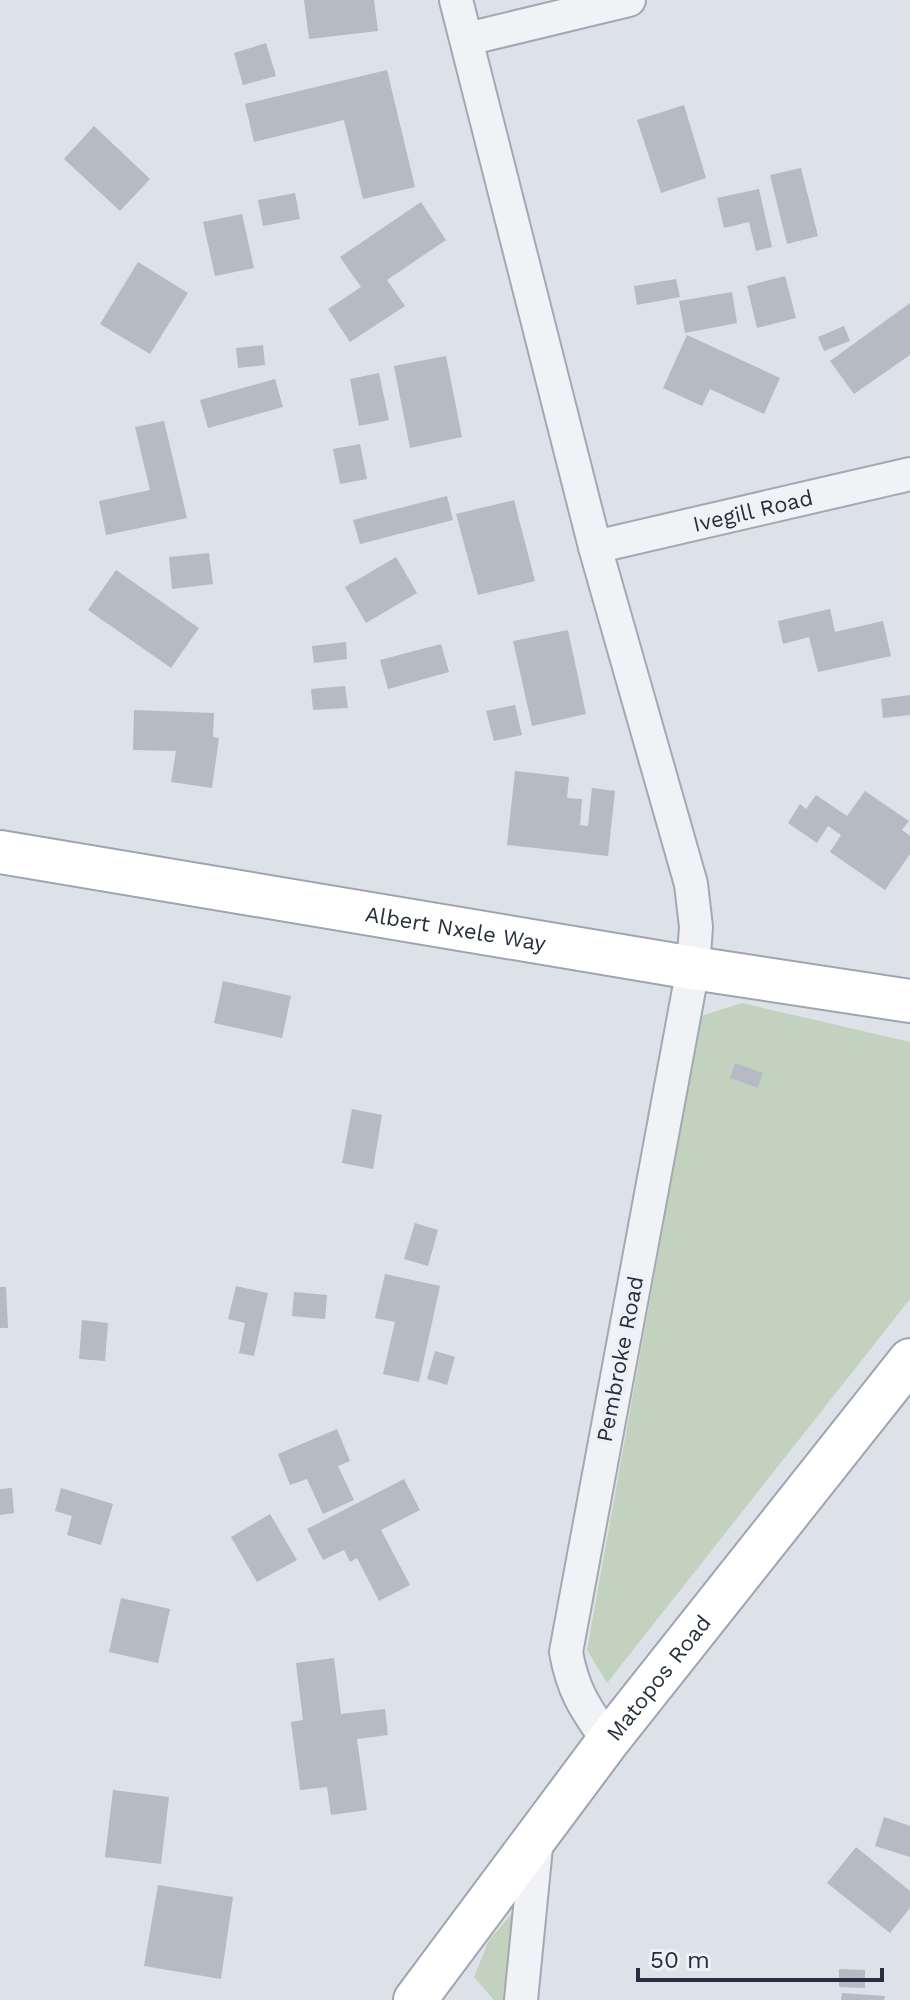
<svg xmlns="http://www.w3.org/2000/svg" width="910" height="2000" font-family="'Work Sans',sans-serif">
<style>
.green{fill:#c3d2be}
.building{fill:#b5bac4}
.lines{fill:none;stroke-linecap:round;stroke-linejoin:round}
.minor-casing{stroke:#a3a8b2;stroke-width:36}
.major-casing{stroke:#9da5b3;stroke-width:46}
.minor{stroke:#f0f2f6;stroke-width:32}
.major{stroke:#fff;stroke-width:42}
.labels{text-anchor:middle;dominant-baseline:central;stroke-width:8;stroke-linejoin:round;paint-order:stroke}
.street-label{font-size:22px;fill:#272f3e;stroke:#edf0f5}
</style>
<rect width="100%" height="100%" fill="#dde1e8"/>
<path class="green" d="M742,1003L910,1042V1299L607,1683L587,1650L701,1016Z
M515,1910L505,2000H494L474,1977L489,1940Z"/>
<path class="building" d="M304,0H374L378,31L309,39Z
M266,43L276,76L243,85L234,53Z
M387,70L415,187L363,199L344,120L254,142L245,104Z
M684,105L706,178L661,193L637,120Z
M94,126L150,179L120,211L64,159Z
M801,168L818,236L787,244L770,175Z
M759,189L772,247L756,251L749,222L724,228L717,198Z
M295,193L300,219L263,226L258,200Z
M421,202L446,240L387,280L405,306L350,342L328,309L361,287L340,257Z
M242,214L254,268L215,276L203,222Z
M138,262L188,293L150,354L100,324Z
M785,276L796,318L757,328L747,286Z
M676,279L680,297L637,305L634,286Z
M732,292L737,323L685,333L679,301Z
M910,303V355L854,394L830,361Z
M844,326L850,341L824,351L818,337Z
M687,335L780,378L764,414L710,389L702,406L663,388Z
M263,345L265,365L238,368L236,348Z
M446,356L462,437L410,448L394,366Z
M379,373L389,420L359,426L350,379Z
M275,379L283,407L208,428L200,400Z
M164,421L187,518L106,535L99,501L150,490L135,427Z
M360,444L367,479L340,484L333,449Z
M447,496L453,520L360,544L353,520Z
M514,500L535,581L478,595L456,514Z
M209,553L213,584L172,589L169,557Z
M396,557L417,593L366,623L345,587Z
M116,570L199,628L171,668L88,610Z
M830,609L835,632L883,621L891,656L818,672L809,637L783,644L778,621Z
M568,630L586,714L532,726L513,641Z
M346,642L347,659L314,663L312,646Z
M441,644L449,672L388,689L380,660Z
M345,686L348,708L313,710L311,689Z
M910,695V715L883,718L881,699Z
M515,705L522,735L494,741L486,711Z
M134,710L214,713L213,737L219,738L212,788L171,782L176,751L133,750Z
M515,771L569,777L567,798L582,799L580,825L588,826L592,788L615,791L608,856L507,845Z
M865,791L909,821L902,830L910,836V854L885,890L830,852L841,835L828,826L817,843L788,823L800,804L806,809L816,795L847,816Z
M223,981L291,996L282,1038L214,1023Z
M735,1063L763,1073L758,1088L730,1078Z
M352,1109L382,1115L373,1169L342,1163Z
M415,1223L438,1230L428,1266L404,1259Z
M385,1274L440,1286L419,1382L383,1374L395,1322L375,1318Z
M236,1286L268,1293L254,1356L239,1353L245,1323L228,1319Z
M0,1287H6L8,1328H0Z
M294,1292L327,1295L325,1319L292,1316Z
M82,1320L108,1323L105,1361L79,1359Z
M435,1351L455,1357L447,1385L427,1379Z
M337,1429L350,1461L338,1466L354,1500L323,1514L307,1479L290,1485L278,1454Z
M404,1479L420,1510L381,1530L410,1585L379,1601L357,1558L350,1562L344,1550L323,1560L307,1529Z
M12,1488L14,1513L0,1515V1489Z
M61,1488L113,1504L101,1545L67,1535L72,1516L55,1511Z
M270,1514L297,1560L257,1582L231,1537Z
M121,1598L170,1609L158,1663L109,1652Z
M334,1658L341,1714L385,1709L388,1735L357,1739L367,1810L331,1815L327,1787L300,1790L291,1722L303,1720L296,1663Z
M113,1790L169,1797L161,1864L105,1857Z
M884,1817L910,1826V1857L875,1846Z
M856,1847L910,1891V1908L890,1933L827,1883Z
M158,1885L233,1897L221,1979L144,1966Z
M839,1969L865,1970V1988L839,1987Z
M842,1993L885,1996L884,2000H841Z"/>
<g class="lines">
<g class="minor-casing">
<g id="minor">
<path d="M456,0L595,547L691,884L696,927L693,968L566,1652C573,1692 586,1709 608,1741"/>
<path d="M467,39L629,0"/>
<path id="s1" d="M595,547L910,474"/>
<path d="M521,2000L537,1837"/>
</g>
</g>
<g class="major-casing">
<g id="major">
<path id="s2" d="M0,852L693,968L910,1001"/>
<path id="s3" d="M415,2000L608,1741L910,1360"/>
</g>
</g>
<use href="#minor" class="minor"/>
<use href="#major" class="major"/>
</g>
<g class="labels">
<g class="street-label">
<text stroke="none"><textPath href="#s1" startOffset="162">Ivegill Road</textPath></text>
<text stroke="none"><textPath href="#s2" startOffset="462">Albert Nxele Way</textPath></text>
<text transform="translate(620 1359) rotate(-79)">Pembroke Road</text>
<text stroke="none"><textPath href="#s3" startOffset="404">Matopos Road</textPath></text>
</g>
</g>
<path d="M638 1968v12h244v-12" fill="none" stroke="#272f3e" stroke-width="4"/>
<text x="650" y="1968" font-size="24" fill="#272f3e" stroke="#edf0f5" stroke-width="6" paint-order="stroke">50 m</text>
</svg>
